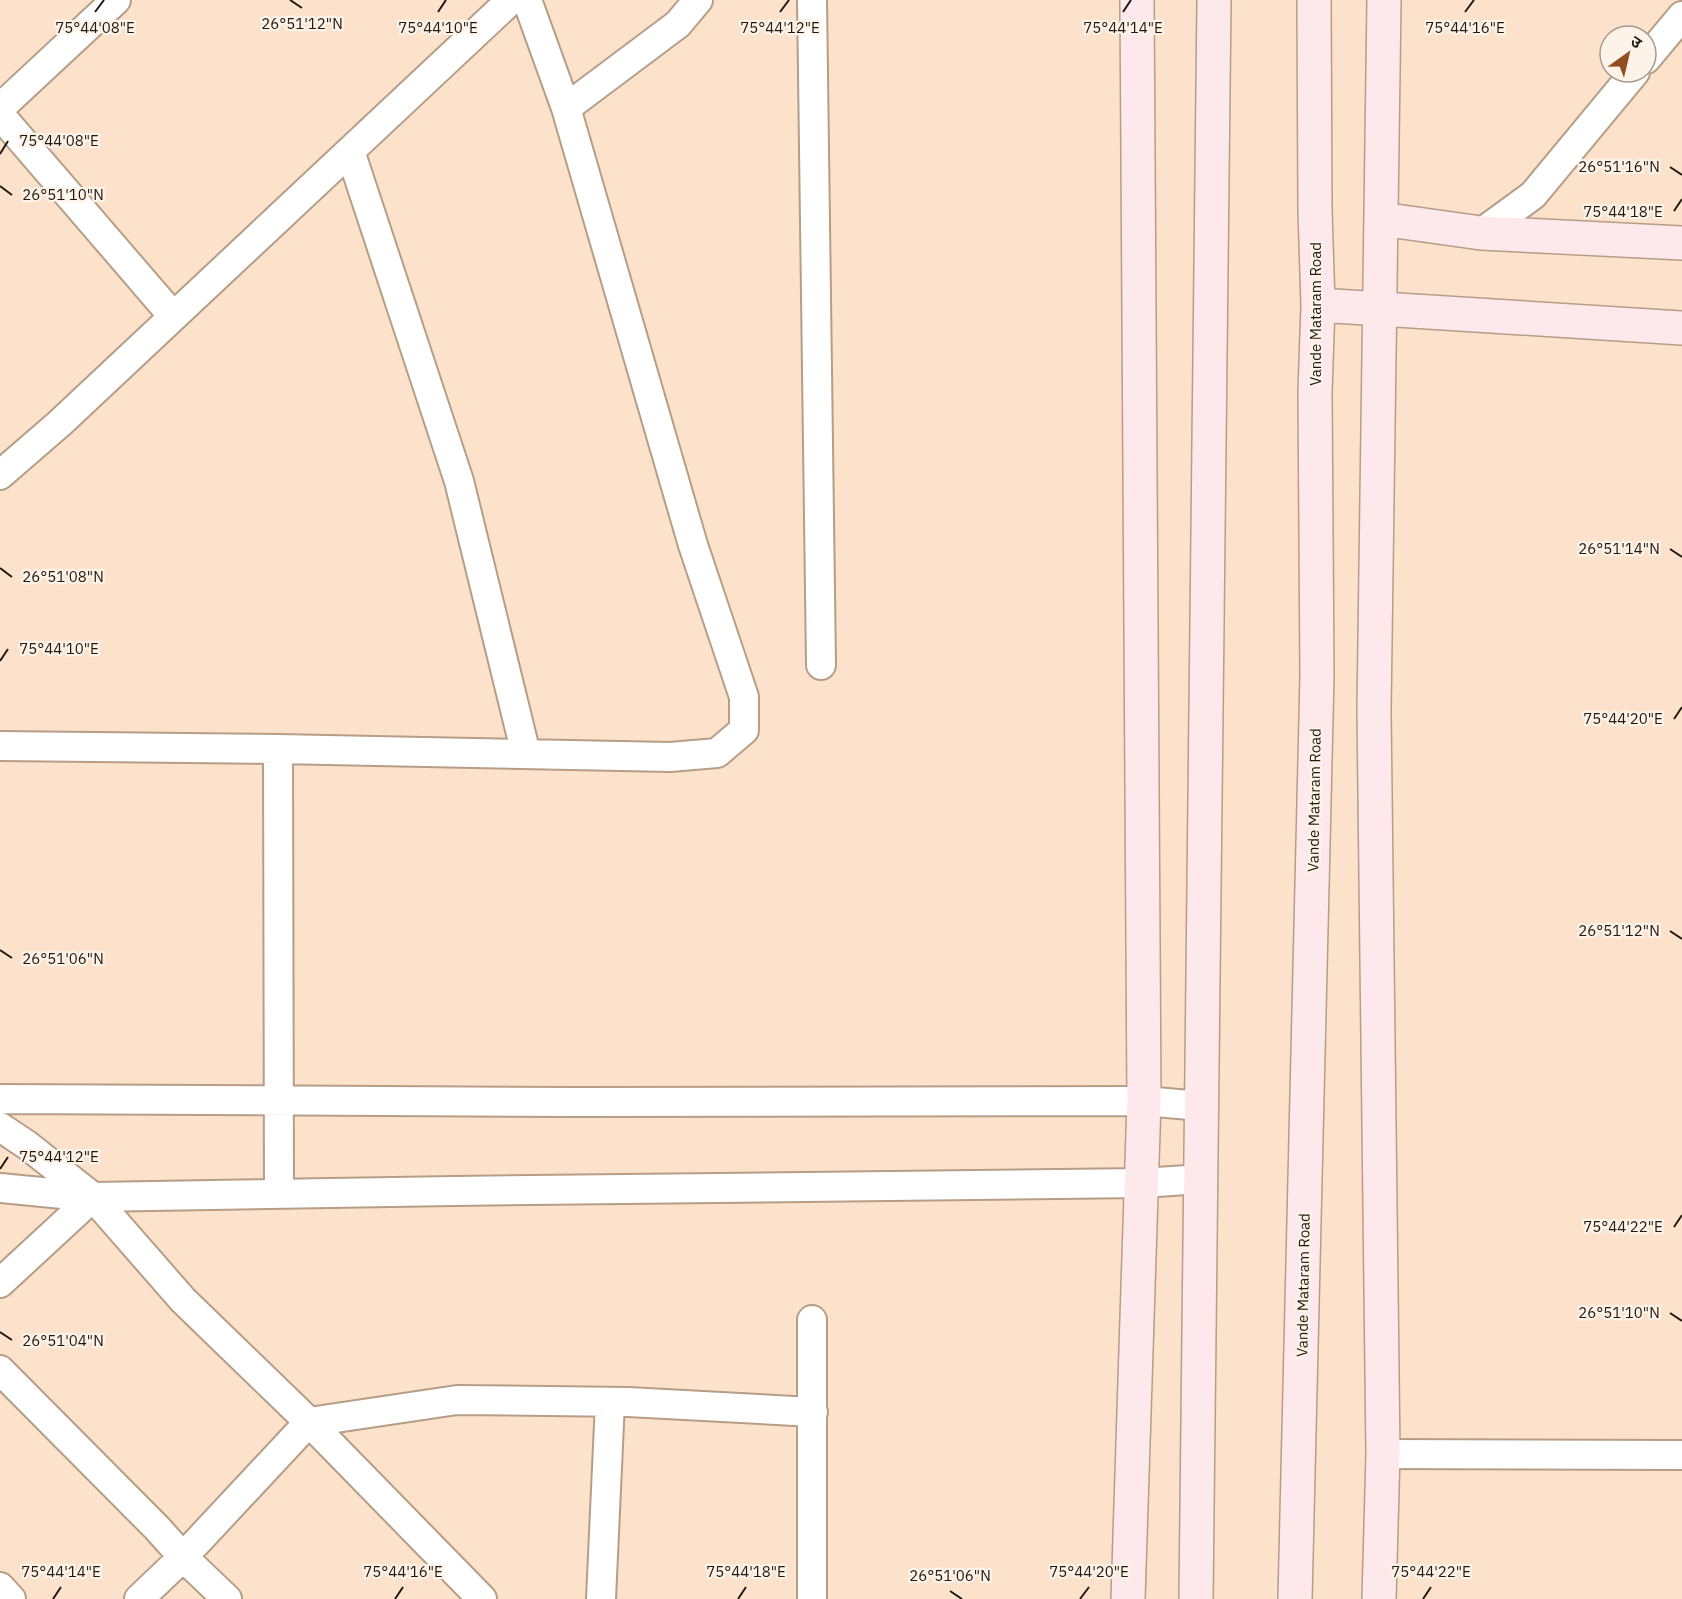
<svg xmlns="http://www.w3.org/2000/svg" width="1682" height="1599" font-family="'IBM Plex Sans','Noto Sans Devanagari',sans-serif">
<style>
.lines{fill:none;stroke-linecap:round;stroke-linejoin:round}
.street-casing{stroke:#b69d87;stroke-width:32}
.secondary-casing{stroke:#b69d87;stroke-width:36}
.street{stroke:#fff;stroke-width:28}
.secondary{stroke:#fde8ec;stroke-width:33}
.ticks{fill:none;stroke:#21180f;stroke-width:2}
.labels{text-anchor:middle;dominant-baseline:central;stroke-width:4.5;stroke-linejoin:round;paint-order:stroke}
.street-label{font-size:15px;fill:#21180f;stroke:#fdf3e9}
.ticks-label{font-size:15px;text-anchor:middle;fill:#21180f;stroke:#fdf3e9;stroke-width:4.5;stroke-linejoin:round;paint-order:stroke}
</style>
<rect width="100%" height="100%" fill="#fde2cb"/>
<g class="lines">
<g class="street-casing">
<path id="street" d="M812,0L821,665
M1646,59L1682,16
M0,108L116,0
M566,108L678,24L698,0
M0,115L173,316
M350,151L459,481L526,754
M1481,233L1533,195L1635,72
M0,475L60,423L511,0
M0,746L278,749L670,757L717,753L744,730V697L693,545L566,108L527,0
M278,749L279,1194
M0,1099L574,1102L1144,1101L1201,1106
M0,1127L27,1145L93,1197L183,1300L309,1422L482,1599
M0,1188L93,1197L454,1191L1142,1183L1202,1179
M0,1283L93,1197
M0,1370L157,1528L183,1557L227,1599
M1383,1454L1682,1455
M0,1587L11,1599
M139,1599L183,1557L309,1422L457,1400L628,1402L813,1412
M601,1599L610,1402
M812,1599V1320"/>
</g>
<g class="secondary-casing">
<path id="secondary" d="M1381,219L1481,233L1682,243
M1318,305L1682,328
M1128,1599L1144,1101L1137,0
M1196,1599L1214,0
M1295,1599L1317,676L1315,392L1318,305L1315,210L1314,0
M1379,1599L1383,1454L1374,711L1384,0"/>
</g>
<use href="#street" class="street"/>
<use href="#secondary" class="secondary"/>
</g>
<path class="ticks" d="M290,0L302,8M95,12L104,0M438,12L446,0M780,12L789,0M1123,12L1131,0M1465,12L1474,0M0,154L8,141M1670,167L1682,175M0,186L12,195M1674,211L1682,199M1670,549L1682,557M0,568L12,577M0,661L8,649M1674,719L1682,707M1670,931L1682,939M0,950L12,958M0,1169L8,1157M1674,1227L1682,1215M1670,1313L1682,1321M0,1332L12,1340M950,1591L962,1599M53,1599L61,1587M395,1599L403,1587M738,1599L746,1587M1080,1599L1089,1587M1423,1599L1431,1587"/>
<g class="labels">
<g class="street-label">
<text transform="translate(1315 314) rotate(-90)">Vande Mataram Road</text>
<text transform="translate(1314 800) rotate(-89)">Vande Mataram Road</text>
<text transform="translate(1303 1285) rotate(-89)">Vande Mataram Road</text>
</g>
</g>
<g class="ticks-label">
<text x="302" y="29">26°51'12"N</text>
<text x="95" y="33">75°44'08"E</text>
<text x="1123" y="33">75°44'14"E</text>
<text x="1465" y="33">75°44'16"E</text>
<text x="438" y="33">75°44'10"E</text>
<text x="780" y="33">75°44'12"E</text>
<text x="59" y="146">75°44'08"E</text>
<text x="1619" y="172">26°51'16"N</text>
<text x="63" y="200">26°51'10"N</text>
<text x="1623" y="217">75°44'18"E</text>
<text x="1619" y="554">26°51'14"N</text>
<text x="63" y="582">26°51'08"N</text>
<text x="59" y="654">75°44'10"E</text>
<text x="1623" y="724">75°44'20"E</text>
<text x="1619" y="936">26°51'12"N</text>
<text x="63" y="964">26°51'06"N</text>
<text x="59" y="1162">75°44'12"E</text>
<text x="1623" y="1232">75°44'22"E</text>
<text x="1619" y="1318">26°51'10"N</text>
<text x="63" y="1346">26°51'04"N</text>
<text x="61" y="1577">75°44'14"E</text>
<text x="403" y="1577">75°44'16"E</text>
<text x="746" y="1577">75°44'18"E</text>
<text x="1089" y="1577">75°44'20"E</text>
<text x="1431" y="1577">75°44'22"E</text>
<text x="950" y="1581">26°51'06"N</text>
</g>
<g transform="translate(1628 54) rotate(34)"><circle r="28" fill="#fdf3e9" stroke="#a59b92" stroke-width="1.5"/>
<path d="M0-4.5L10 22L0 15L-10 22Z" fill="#914e1f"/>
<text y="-9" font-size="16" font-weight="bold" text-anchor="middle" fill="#21180f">उ</text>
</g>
</svg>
